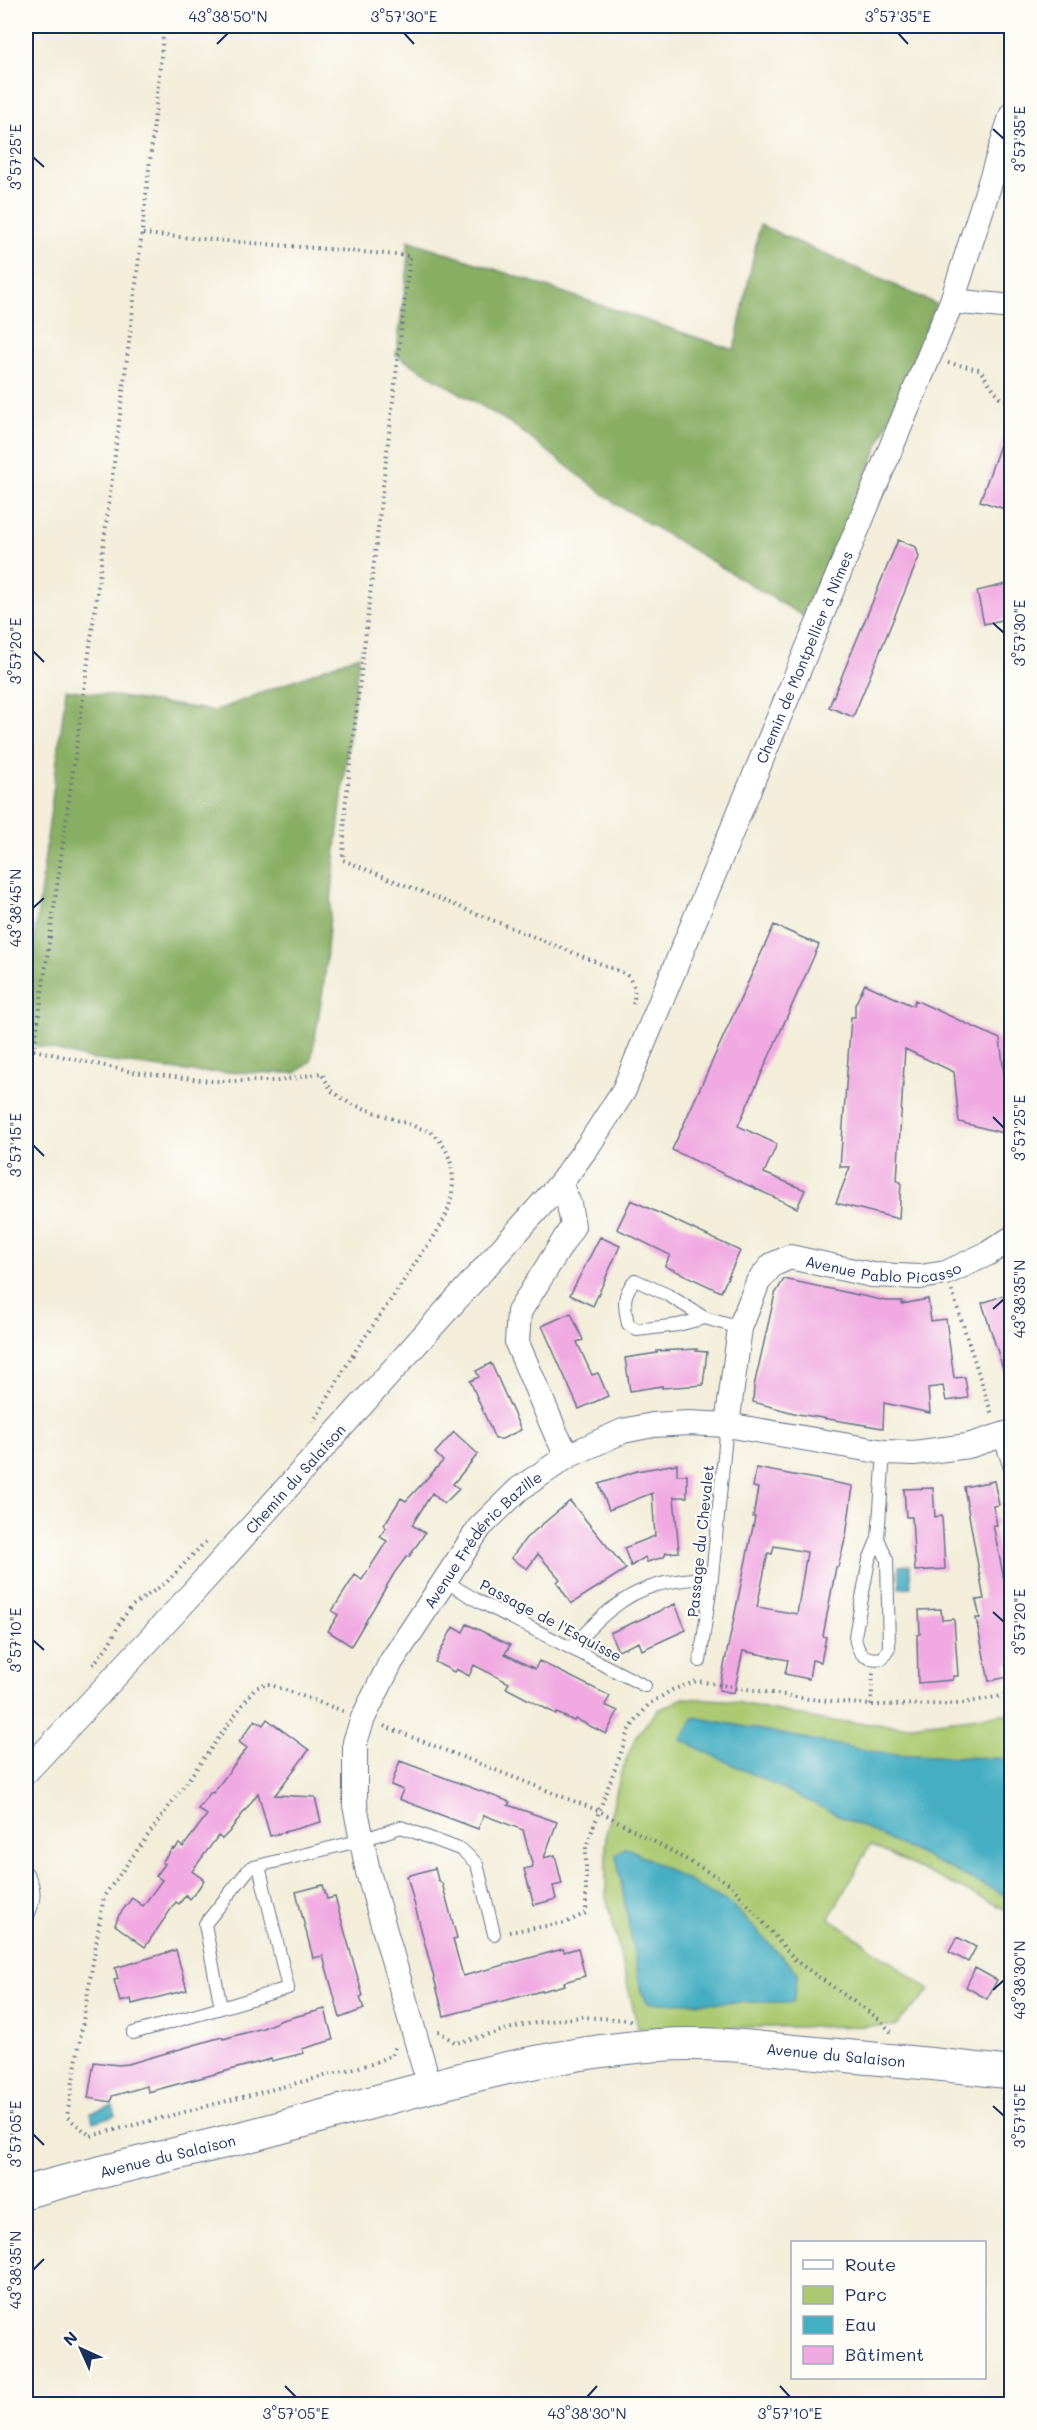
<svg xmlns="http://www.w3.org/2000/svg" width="1037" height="2430" font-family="Mali,sans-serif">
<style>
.green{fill:#abca72;stroke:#637c68;stroke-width:1.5}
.forest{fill:#88ae64;stroke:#526e61;stroke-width:1.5}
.water{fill:#44aec2;stroke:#306e90;stroke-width:1.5}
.building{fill:#f0a9e1;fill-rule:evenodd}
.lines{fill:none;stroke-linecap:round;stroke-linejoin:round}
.service-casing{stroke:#677289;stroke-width:14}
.minor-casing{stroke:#677289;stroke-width:26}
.tertiary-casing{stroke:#677289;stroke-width:34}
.path{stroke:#677289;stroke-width:4;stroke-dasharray:1.5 4.5;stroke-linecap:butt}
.service{stroke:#fff;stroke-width:12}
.minor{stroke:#fff;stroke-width:24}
.tertiary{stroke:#fff;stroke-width:32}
.ticks{fill:none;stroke:#1b2f5e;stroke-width:2}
.labels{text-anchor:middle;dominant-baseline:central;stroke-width:4.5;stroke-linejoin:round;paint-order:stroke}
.street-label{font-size:15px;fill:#1b2f5e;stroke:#fdfcf7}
.neatline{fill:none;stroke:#1b2f5e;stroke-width:2}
.ticks-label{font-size:15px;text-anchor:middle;fill:#1b2f5e}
</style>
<rect width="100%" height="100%" fill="#fdfcf7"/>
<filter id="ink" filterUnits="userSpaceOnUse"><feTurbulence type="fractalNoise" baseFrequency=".0167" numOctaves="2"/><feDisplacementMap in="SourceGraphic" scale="12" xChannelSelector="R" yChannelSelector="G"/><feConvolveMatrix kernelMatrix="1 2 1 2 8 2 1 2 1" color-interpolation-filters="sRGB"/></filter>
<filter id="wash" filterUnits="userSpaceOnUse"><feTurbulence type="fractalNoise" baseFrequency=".008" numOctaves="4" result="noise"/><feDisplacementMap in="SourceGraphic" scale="24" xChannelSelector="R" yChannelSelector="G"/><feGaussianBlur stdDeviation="1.35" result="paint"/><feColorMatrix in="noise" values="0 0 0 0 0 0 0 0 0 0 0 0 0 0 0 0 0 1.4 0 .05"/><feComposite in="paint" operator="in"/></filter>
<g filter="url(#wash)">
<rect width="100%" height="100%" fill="#f3edd9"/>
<path class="green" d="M684,1698L726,1700L827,1721L904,1726L1011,1713V1912L870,1845L829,1918L930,1990L895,2026L638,2028L606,1896V1834L621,1773L636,1736L658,1710Z"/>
<path class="forest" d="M760,225L936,304L808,619L619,506L512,424L396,355L408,266V240L734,350Z
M359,655L336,847L324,984L311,1061L296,1073L194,1072L89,1059L26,1043V1006L66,689L215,711Z"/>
<path class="water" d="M910,1565L911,1587L900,1588L899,1566Z
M694,1717L885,1754L1011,1759V1898L681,1740Z
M626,1847L731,1904L798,1973L793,2002L648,2003L641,1991L616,1855Z
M113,2106L116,2115L93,2122L91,2112Z"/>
<g id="blocks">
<path class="building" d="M1009,420H1011V511L980,501Z
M898,540L916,547L919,557L853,717L829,707Z
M1011,583V618L984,624L977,591Z
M774,925L819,945L738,1126L777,1144L764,1173L805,1190L797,1208L672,1150Z
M865,984L913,1006L915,1000L1000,1039L1011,1135L959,1122L954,1072L905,1049L897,1181L901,1182L899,1219L836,1203L850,1167H840L851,1017H855V1005Z
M631,1200L740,1251L721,1292L665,1266L670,1255L617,1229Z
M600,1237L620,1246L593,1306L570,1295Z
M784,1279L886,1301H902V1304L928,1299L931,1321L946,1319L954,1378L965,1377L968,1398L946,1401L943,1386L928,1388L930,1413L884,1403L883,1428L798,1414L753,1402L754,1386L775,1294Z
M1011,1293V1384H1008L982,1303Z
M571,1313L583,1340L577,1342L592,1375L598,1373L608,1396L579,1409L542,1326Z
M697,1349L696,1351L707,1352L703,1385L662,1388V1386L630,1391L625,1358L657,1353V1351Z
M491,1363L521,1430L502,1439H495L470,1381L479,1377L476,1371Z
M454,1432L478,1454L453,1484L459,1489L444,1504L432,1493L412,1525L425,1533L409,1557L407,1556L395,1572L351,1646L328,1631L338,1615L332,1611L355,1575L362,1580L387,1541L380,1537L386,1527L384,1525L401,1498L406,1501L443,1461L435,1453Z
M677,1464V1475H687V1497H674L679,1552L666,1553L664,1557L647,1562L645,1557L631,1566L624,1548L655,1536L652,1493L609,1510L599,1484L637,1471Z
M756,1468L853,1486L846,1536L838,1567H836L823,1636L826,1637L821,1662L812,1660L809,1679L785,1674L788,1660L743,1651L734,1693L719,1690L755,1517H753L758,1488L753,1487ZM774,1546L807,1552L797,1614L757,1607L768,1553L772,1554Z
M994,1481L999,1505L993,1506L997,1525H993L1007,1594L1011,1593V1664L1006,1665L1008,1677L989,1681L976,1618H980L976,1600L984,1599L964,1487Z
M933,1488L935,1517L942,1516L945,1569L915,1571L912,1517H906L904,1489Z
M570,1501L626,1569L571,1604L557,1582L560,1579L538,1554L527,1569L511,1558L526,1538Z
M675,1604L686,1630L642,1650L639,1642L618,1651L610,1633Z
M941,1609L942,1620L954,1619L958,1676H953V1680L918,1683L917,1635L920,1634L919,1610Z
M467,1624L510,1645L505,1654L535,1669L539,1661L610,1696L605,1705L618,1711L606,1734L576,1719L574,1721L557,1713L556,1714L506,1688L509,1683L474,1665L469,1676L456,1669L454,1672L435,1662L453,1627L463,1632Z
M267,1719L309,1750L275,1795L315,1797L321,1822L270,1836L258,1793L229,1832L222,1839L218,1836L192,1871L204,1880L198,1889L190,1899L186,1895L179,1904L176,1902L145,1947L115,1925L119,1915L132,1898L143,1906L162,1880L156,1876L165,1864L162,1862L173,1848L175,1849L179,1844L183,1847L207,1815L198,1809L211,1792L213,1793L247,1748L239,1742L255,1720L263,1725Z
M400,1761L510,1802L508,1805L557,1822L544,1858L555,1855L562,1884L553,1886L556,1899L534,1905L524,1869L533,1867L523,1830L484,1815L478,1829L399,1799L403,1790L391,1785Z
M435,1868L438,1880L442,1883L457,1938L453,1939L463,1976L563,1949L564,1952L578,1948L585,1976L564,1982L565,1985L444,2016L407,1876Z
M323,1885L327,1899L335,1897L363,1996L360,1997L364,2009L340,2018L323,1956L313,1958L296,1892Z
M957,1937L976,1947L968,1962L949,1952Z
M176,1950L187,1990L132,2004L131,1999L120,2002L114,1980L118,1979L115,1968Z
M975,1968L997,1980L987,1999L966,1987Z
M325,2009L333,2040L302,2049L304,2053L272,2061L271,2059L148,2092L147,2086L112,2096L111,2102L88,2098L94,2062L118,2065L128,2064L222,2037L223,2039L263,2028L282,2020Z"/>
</g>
</g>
<g filter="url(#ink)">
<use href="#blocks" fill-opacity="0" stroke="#677289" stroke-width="1.5"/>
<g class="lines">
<g class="service-casing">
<path id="service" d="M705,1318L678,1325L637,1330L628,1324C624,1305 622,1295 635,1280L668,1295L705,1318L740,1328
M999,1436L1012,1474
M878,1538L887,1560L889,1648L883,1658C865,1661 857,1654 855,1636L869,1560L878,1538L884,1452
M443,1580L480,1602L645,1686
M572,1647C595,1622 622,1594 657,1585C674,1580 694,1579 712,1577
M700,1661L712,1577L727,1425
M259,1866L288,1988L221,2008L205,1924L250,1868L362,1840L401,1827L462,1850L477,1864L494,1934
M26,1872C38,1889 34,1903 26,1921
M133,2033L221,2008"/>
</g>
<g class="minor-casing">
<g id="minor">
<path d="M952,301L1012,307"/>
<path d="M560,1184L569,1204L573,1226L519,1312L517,1343L557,1436L568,1456"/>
<path id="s1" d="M727,1425L740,1328L758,1282L772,1265L790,1257L872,1275L920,1277L946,1273L987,1254L1012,1238"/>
<path id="s2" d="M26,1772L178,1609L560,1184L588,1146L624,1090L952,301L1012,114"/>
<path id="s3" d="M424,2067L368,1872L355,1805V1742L363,1718L391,1662L480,1527L519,1489L568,1456L623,1431L653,1425L689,1423L727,1425L884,1452L914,1453L968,1446L1012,1432"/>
</g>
</g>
<g class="tertiary-casing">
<g id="tertiary">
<path id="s4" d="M26,2192C102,2170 179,2154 256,2134C390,2099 520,2055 659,2045C714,2041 771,2049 826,2054C888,2060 950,2065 1012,2073"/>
</g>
</g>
<path class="path" d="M164,26C130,368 82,709 34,1050L132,1072L210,1081H278L321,1073L332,1091L349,1103L431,1132C458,1153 458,1194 442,1223C434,1238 423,1251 414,1265C397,1292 378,1318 360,1344C343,1369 330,1397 313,1422
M143,234L410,256L345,808L343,860L626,974C636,986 636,994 632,1008
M948,363L979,369L1000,398L1012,402
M952,1291L992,1415
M93,1665L109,1644L122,1619L132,1606L167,1582L208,1539
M871,1705L873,1673
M343,1711L266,1683L254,1689L104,1896L67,2117L91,2136L371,2064L392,2055L395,2047
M384,1726L599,1811L730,1884L796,1961L880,2020L893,2034
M509,1932L565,1923L586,1913V1847L629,1730L649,1704L672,1690L697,1681L809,1699L871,1705L959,1704L1012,1694
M438,2031L456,2043L527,2024L581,2017L631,2020
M1002,2097L1012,2111"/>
<use href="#service" class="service"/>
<use href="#minor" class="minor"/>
<use href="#tertiary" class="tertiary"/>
</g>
</g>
<path class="ticks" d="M404,33L414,44M898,33L908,44M217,44L228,33M993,129L1004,139M33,157L44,167M993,623L1004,633M33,651L44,662M33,908L44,898M993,1117L1004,1128M33,1145L44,1156M993,1309L1004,1299M993,1612L1004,1622M33,1640L44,1650M993,1990L1004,1980M993,2106L1004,2116M33,2134L44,2145M33,2270L44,2259M285,2386L296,2397M780,2386L790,2397M587,2397L597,2386"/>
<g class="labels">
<g class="street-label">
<text stroke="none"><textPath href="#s2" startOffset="1377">Chemin de Montpellier à Nîmes</textPath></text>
<text stroke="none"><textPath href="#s1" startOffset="284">Avenue Pablo Picasso</textPath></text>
<text stroke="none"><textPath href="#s2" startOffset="398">Chemin du Salaison</textPath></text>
<text transform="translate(700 1541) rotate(-84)">Passage du Chevalet</text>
<text stroke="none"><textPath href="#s3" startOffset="576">Avenue Frédéric Bazille</textPath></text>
<text transform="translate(551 1620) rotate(28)">Passage de l'Esquisse</text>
<text stroke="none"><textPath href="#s4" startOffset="828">Avenue du Salaison</textPath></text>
<text stroke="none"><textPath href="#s4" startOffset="146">Avenue du Salaison</textPath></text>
</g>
</g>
<rect width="1037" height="2430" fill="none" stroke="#fdfcf7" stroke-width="66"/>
<rect x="791" y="2241" width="195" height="138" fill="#fdfcf7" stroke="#a3aaba" stroke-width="1.5"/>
<rect x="803" y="2260" width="30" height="9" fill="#ffffff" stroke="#a3aaba" stroke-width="1.5"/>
<text x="845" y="2271" font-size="18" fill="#1b2f5e">Route</text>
<rect x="803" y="2286" width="30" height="18" fill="#abca72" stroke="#a3aaba" stroke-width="1.5"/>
<text x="845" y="2301" font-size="18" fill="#1b2f5e">Parc</text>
<rect x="803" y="2316" width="30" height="18" fill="#44aec2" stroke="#a3aaba" stroke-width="1.5"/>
<text x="845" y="2331" font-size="18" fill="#1b2f5e">Eau</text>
<rect x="803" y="2346" width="30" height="18" fill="#f0a9e1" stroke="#a3aaba" stroke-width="1.5"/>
<text x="845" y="2361" font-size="18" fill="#1b2f5e">Bâtiment</text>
<g transform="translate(81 2349) rotate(315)" stroke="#fdfcf7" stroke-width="4.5" paint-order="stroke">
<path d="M0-4.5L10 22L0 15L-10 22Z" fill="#1b2f5e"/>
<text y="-9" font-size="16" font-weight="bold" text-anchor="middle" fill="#1b2f5e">N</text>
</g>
<rect x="33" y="33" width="971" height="2364" class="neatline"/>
<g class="ticks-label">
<text x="228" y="22">43°38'50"N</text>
<text x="404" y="22">3°57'30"E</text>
<text x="898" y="22">3°57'35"E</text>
<text transform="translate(1020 139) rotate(-90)" y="5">3°57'35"E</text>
<text transform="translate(16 157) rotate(-90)" y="5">3°57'25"E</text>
<text transform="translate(1020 633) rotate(-90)" y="5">3°57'30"E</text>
<text transform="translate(16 651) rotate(-90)" y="5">3°57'20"E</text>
<text transform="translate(16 908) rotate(-90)" y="5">43°38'45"N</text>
<text transform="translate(1020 1128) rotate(-90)" y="5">3°57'25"E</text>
<text transform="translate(16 1145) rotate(-90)" y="5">3°57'15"E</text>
<text transform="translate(1020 1299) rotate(-90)" y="5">43°38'35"N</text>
<text transform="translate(1020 1622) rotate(-90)" y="5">3°57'20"E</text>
<text transform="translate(16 1640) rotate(-90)" y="5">3°57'10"E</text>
<text transform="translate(1020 1980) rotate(-90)" y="5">43°38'30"N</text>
<text transform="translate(1020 2116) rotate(-90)" y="5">3°57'15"E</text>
<text transform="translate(16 2134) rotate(-90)" y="5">3°57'05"E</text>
<text transform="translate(16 2270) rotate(-90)" y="5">43°38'35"N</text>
<text x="296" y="2419">3°57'05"E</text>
<text x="587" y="2419">43°38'30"N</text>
<text x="790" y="2419">3°57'10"E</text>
</g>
</svg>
